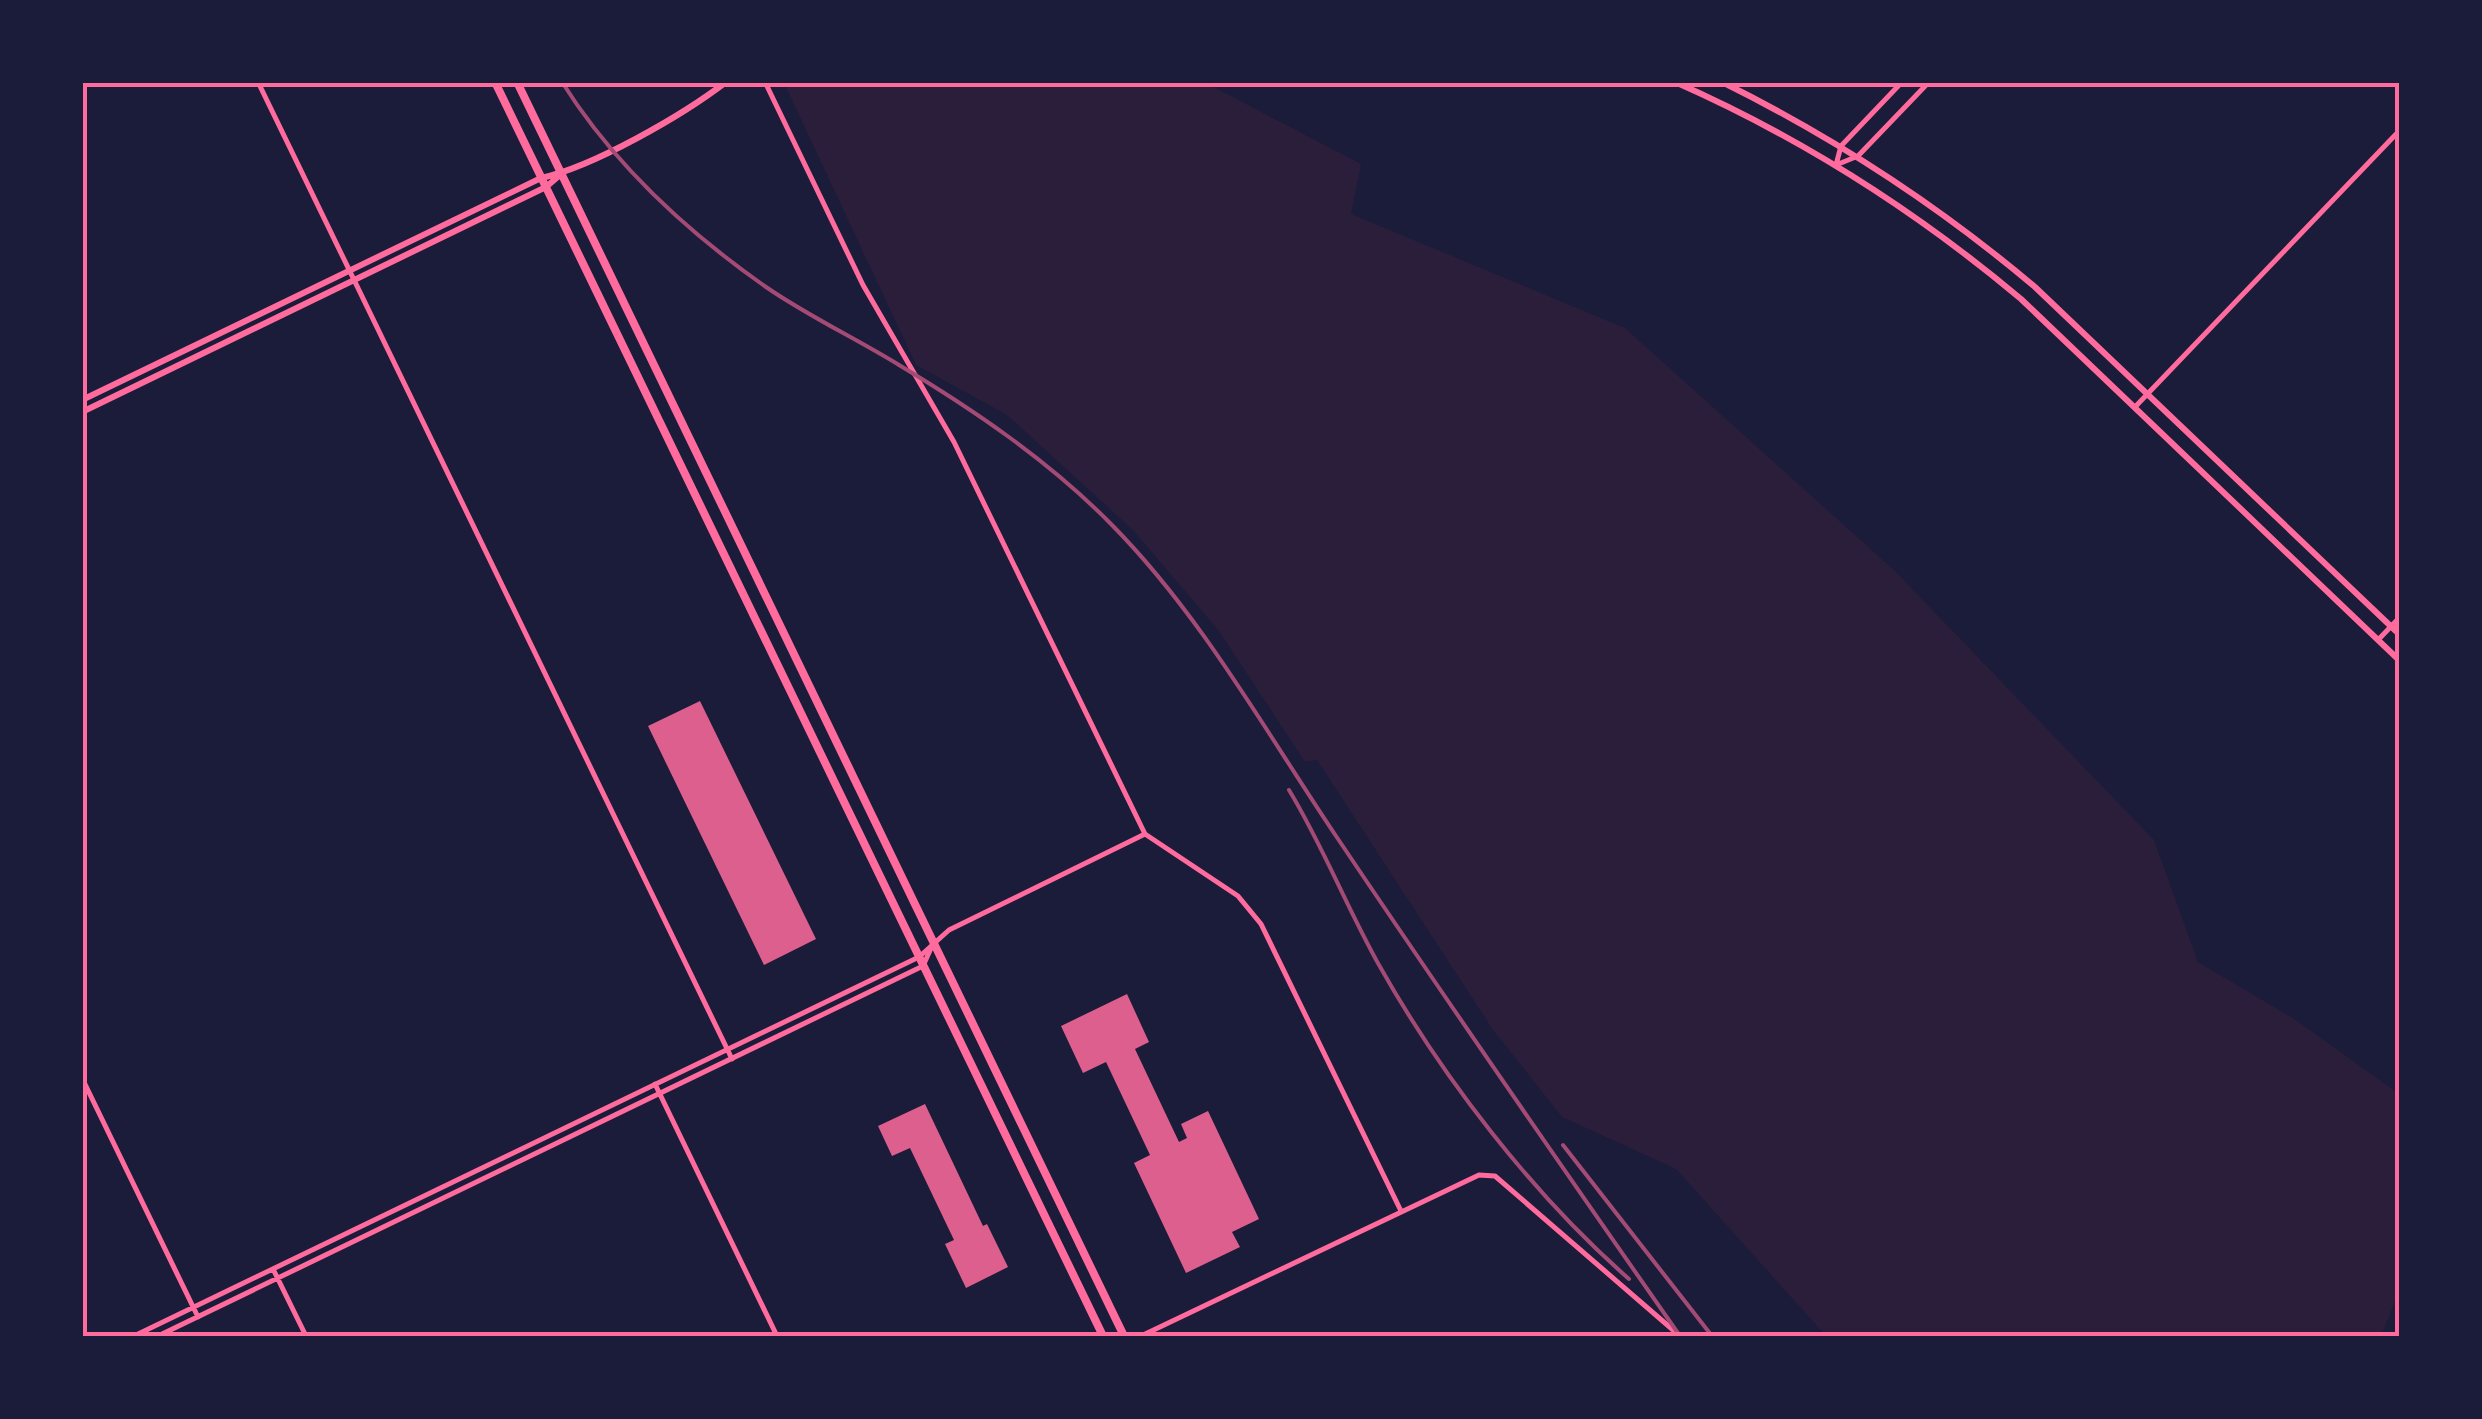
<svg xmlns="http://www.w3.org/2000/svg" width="2482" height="1419" font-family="'PT Sans',sans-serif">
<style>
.green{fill:#2a1e3b}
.building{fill:#dd5f8e}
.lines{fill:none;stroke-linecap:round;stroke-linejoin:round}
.minor{stroke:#ff6b9d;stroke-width:5}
.tertiary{stroke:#ff6b9d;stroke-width:6}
.secondary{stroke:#ff6b9d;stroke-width:8}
.rail{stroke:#a44b75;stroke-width:4}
.neatline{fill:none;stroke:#ff6b9d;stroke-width:4}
</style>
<rect width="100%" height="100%" fill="#1b1b3a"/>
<path class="green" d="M784,83H1206L1361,164L1351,214L1625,328L1894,570L2154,840L2198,962L2296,1020L2399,1094V1291L2381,1336H1826L1676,1169L1562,1117L1493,1030L1317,760L1305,762L1219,631L1133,530L1007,415L916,365Z"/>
<path class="building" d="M700,701L816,939L764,965L648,726Z
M1127,994L1149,1042L1135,1049L1179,1142L1187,1138L1181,1124L1208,1111L1259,1219L1232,1232L1240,1247L1186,1273L1134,1163L1150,1155L1106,1062L1083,1073L1061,1026Z
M925,1104L983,1226L987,1224L1008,1267L966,1288L945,1244L954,1240L910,1148L892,1156L878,1126Z"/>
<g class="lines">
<path class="minor" d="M258,82L732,1059
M765,82L863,285L954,442L1145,834L1238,896L1261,924L1401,1211
M1836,165L1858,156L1929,82
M1836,165L1841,146L1902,82
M2135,407L2400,130
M2378,640L2400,617
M82,1078L198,1317
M655,1084L777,1336
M273,1269L306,1336
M134,1336L919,957L949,930L1145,834
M158,1336L923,966L932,946
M1141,1336L1479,1175L1495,1176L1680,1336"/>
<path class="tertiary" d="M1675,82C1802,138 1915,210 2021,299L2400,661
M1722,82C1835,138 1938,205 2035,287L2400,635
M82,400L541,178C593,167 683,115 726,82
M82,412L546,187L560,175"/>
<path class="secondary" d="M495,82L1103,1336
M517,82L1124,1336"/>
<path class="rail" d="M562,82C614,165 686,231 766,287C808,316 855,338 899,365C974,410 1049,461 1111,524C1201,615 1264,729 1336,836C1449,1004 1564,1170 1680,1336
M1289,790C1323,846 1347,908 1379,965C1442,1077 1533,1195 1629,1279
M1563,1145L1712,1336"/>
</g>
<rect width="2482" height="1419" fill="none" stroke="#1b1b3a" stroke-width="170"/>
<rect x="85" y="85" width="2312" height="1249" class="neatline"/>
</svg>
